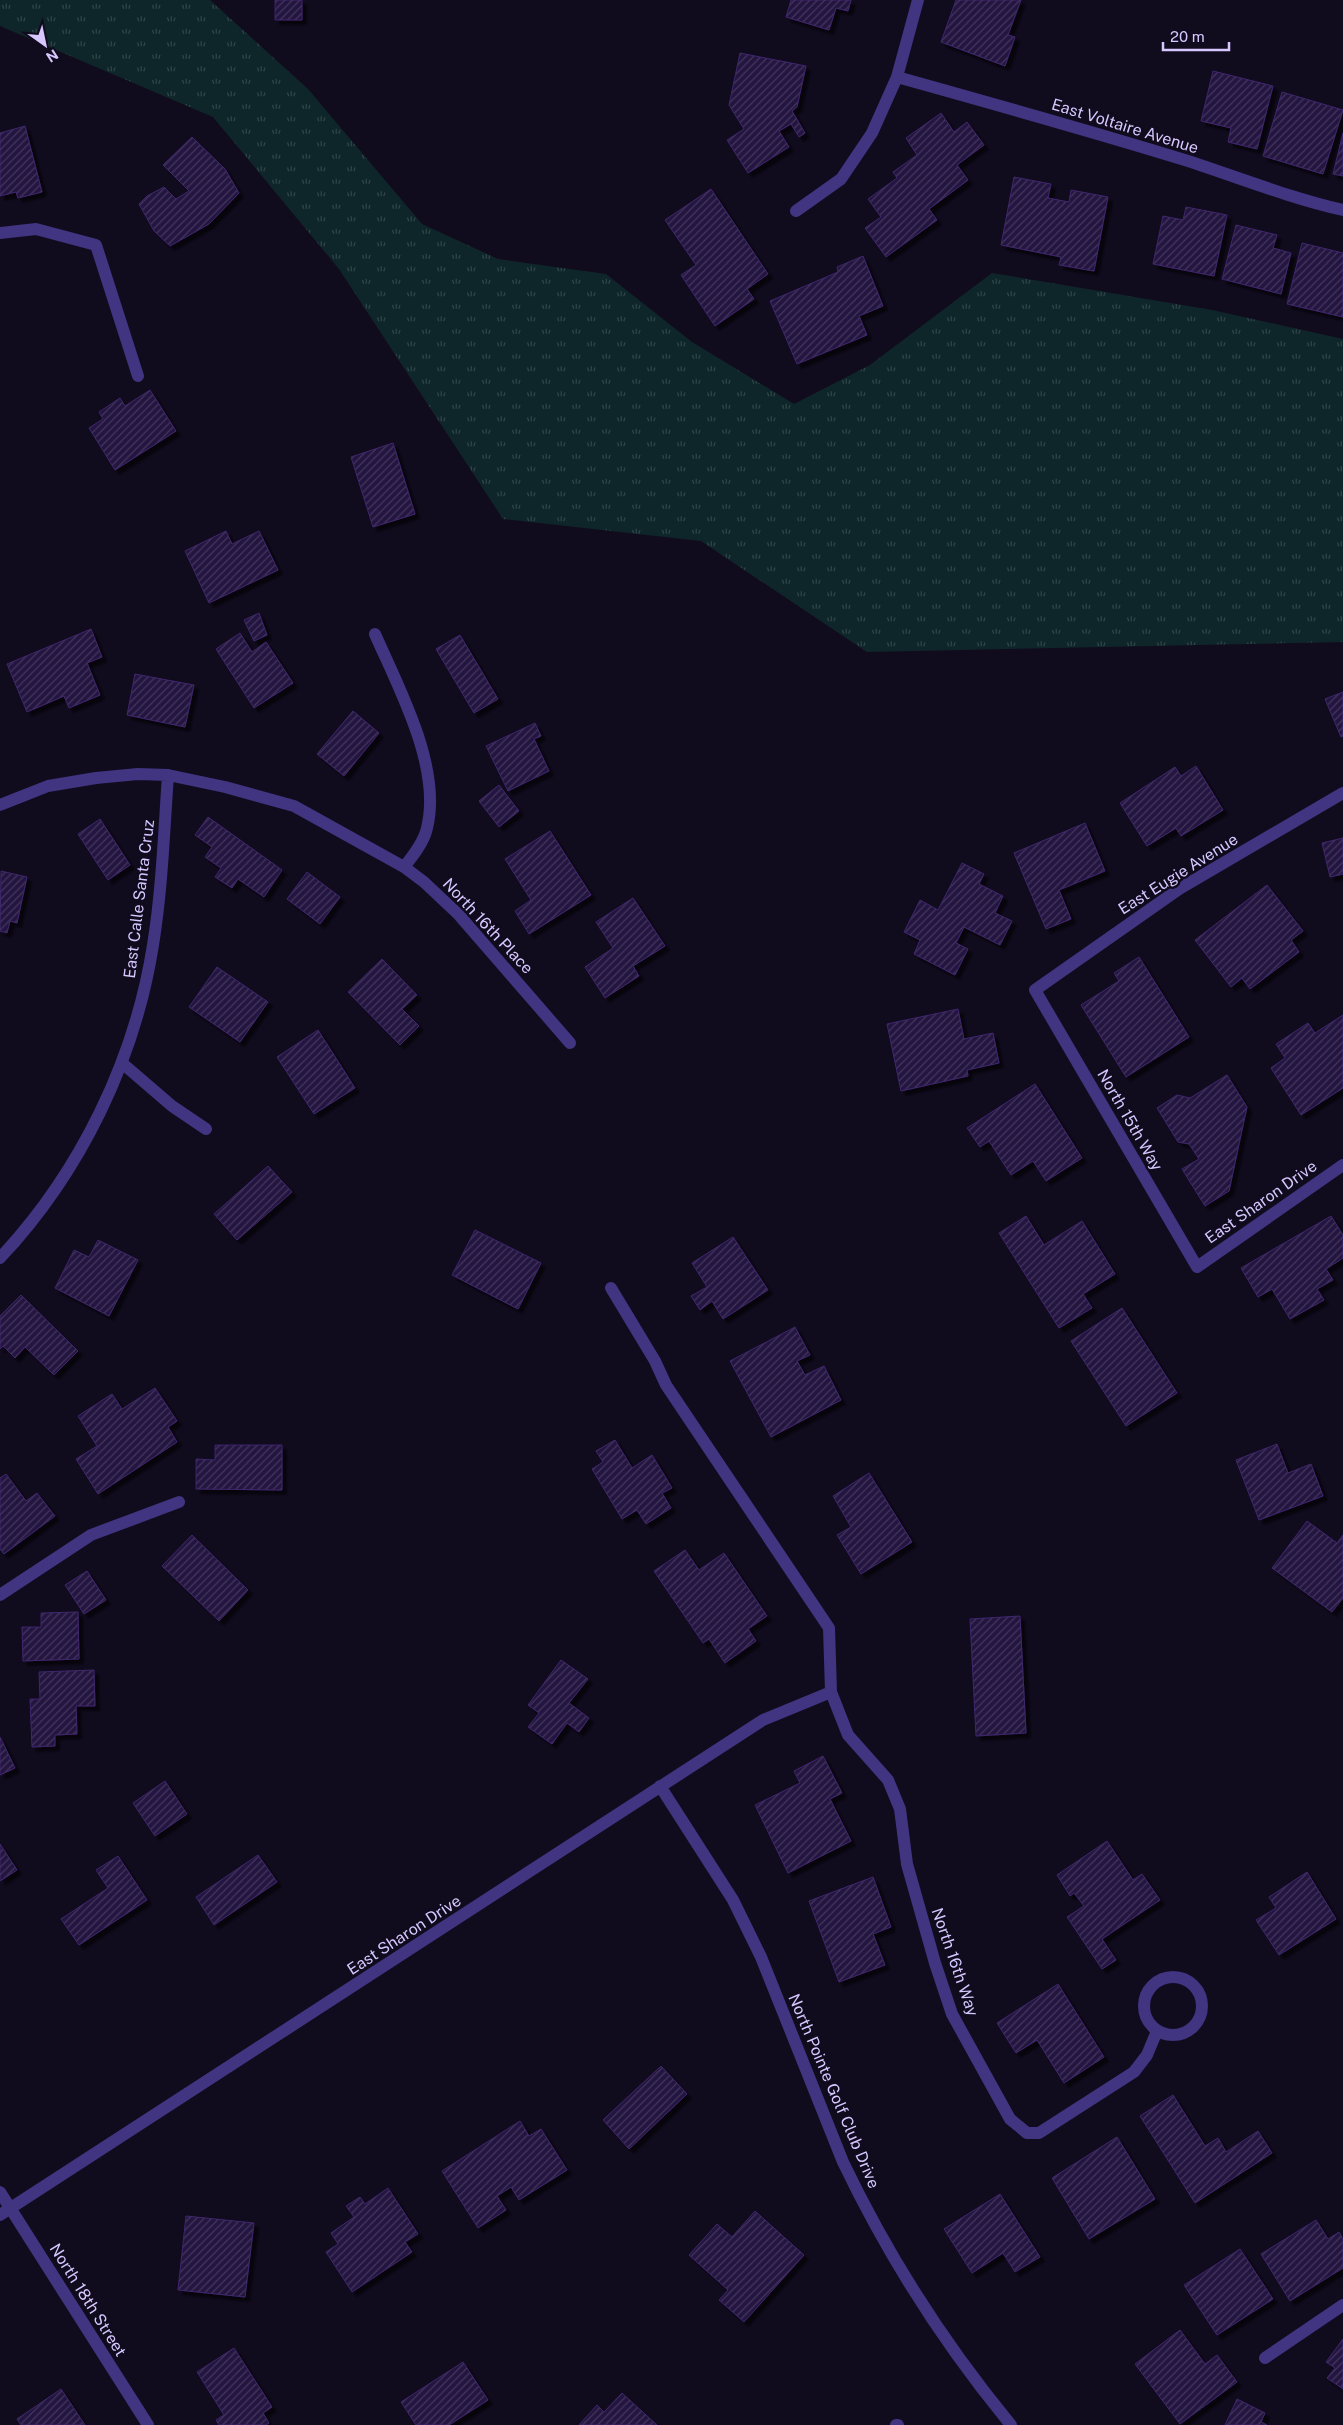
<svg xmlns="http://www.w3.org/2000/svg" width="1343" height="2425" font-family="'Public Sans',sans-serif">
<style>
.grass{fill:url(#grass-tufts)}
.building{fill:url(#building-hatch);stroke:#3f276d;filter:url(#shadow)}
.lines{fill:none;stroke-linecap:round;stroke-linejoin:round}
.minor{stroke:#413480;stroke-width:12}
.labels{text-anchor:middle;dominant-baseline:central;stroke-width:5;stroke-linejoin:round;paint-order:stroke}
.street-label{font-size:16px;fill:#d6c8ff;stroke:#110b1e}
</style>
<defs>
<pattern id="grass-tufts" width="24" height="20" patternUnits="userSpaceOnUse" patternTransform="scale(1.25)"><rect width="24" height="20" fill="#0e2629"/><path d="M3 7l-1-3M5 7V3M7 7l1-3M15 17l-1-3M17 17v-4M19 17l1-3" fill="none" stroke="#304449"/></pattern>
<pattern id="building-hatch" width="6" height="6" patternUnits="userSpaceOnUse" patternTransform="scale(1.25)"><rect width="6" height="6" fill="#241640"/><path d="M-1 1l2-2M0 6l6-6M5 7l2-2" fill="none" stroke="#43365d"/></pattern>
<filter id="shadow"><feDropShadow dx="4.5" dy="4.5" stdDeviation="1" flood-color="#0009"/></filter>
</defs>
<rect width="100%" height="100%" fill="#110b1e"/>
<path class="grass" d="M0,0H210L308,89L422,224L498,259L606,274L692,342L794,404L870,365L992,273L1212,310L1343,339V642L867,652L701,541L503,519L339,269L213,117L0,26Z"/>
<path class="building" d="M275,0H302V20H275Z
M791,0H851L848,11L836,8L829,30L786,17Z
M956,0H1021L1008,35L1015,37L1005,66L941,42Z
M740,53L806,66L797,107L792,111L805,133L799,137L791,124L779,131L789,147L748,173L727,140L744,129L729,105Z
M1213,71L1273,86L1257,149L1228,142L1231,128L1201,121Z
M1282,92L1343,110L1323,174L1263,156Z
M941,113L954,132L967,122L984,145L957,165L968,180L929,209L937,220L886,257L865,228L881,217L868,199L897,178L893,172L917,155L906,138Z
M25,126L42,192L18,198L16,192L0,196V133Z
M1343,133V176L1333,174Z
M192,137L225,169L239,193L209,224L170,246L154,231L139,204L147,196L164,187L176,199L189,191L163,165Z
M1014,177L1051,184L1048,198L1069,202L1071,190L1108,197L1094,271L1059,265L1061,257L1001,245Z
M711,189L768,274L747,289L754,299L715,326L681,275L696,265L665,220Z
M1186,207L1227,215L1214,276L1153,264L1163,216L1183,220Z
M1236,225L1277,235L1273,248L1291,253L1281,294L1222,279Z
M1302,243L1343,253V317L1287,304Z
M863,256L883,306L859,316L867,335L797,364L770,301L838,272L837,267Z
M150,390L176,431L115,470L89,428L103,419L99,412L120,398L125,406Z
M393,443L415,514L373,527L351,457Z
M226,531L232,544L259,531L278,570L209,603L185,551Z
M259,613L267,635L254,641L244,620Z
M91,629L102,657L87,663L100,695L69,708L64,696L27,712L7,664Z
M240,633L252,652L266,642L293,683L254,708L216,649Z
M460,635L498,699L474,713L436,649Z
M135,674L194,685L185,727L127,715Z
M1343,692V736L1341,737L1325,699Z
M353,711L379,733L344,776L317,754Z
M535,723L541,736L534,739L549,771L508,791L486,746Z
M1196,766L1223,810L1181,836L1176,828L1147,846L1120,803L1175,767L1181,776Z
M499,785L519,811L499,827L479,801Z
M208,817L282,870L264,897L238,879L232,888L215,877L221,868L205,857L212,847L195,835Z
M100,819L130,865L108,880L78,834Z
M1085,823L1105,871L1059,890L1071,919L1046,929L1014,853Z
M550,831L591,895L529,934L515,911L531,900L505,859Z
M1343,838V874L1330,877L1322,843Z
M962,863L984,874L979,884L1003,896L995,913L1012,921L1000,945L964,927L956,943L968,949L955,975L914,954L920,940L904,932L920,900L938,910Z
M1,871L27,877L17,923L10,921L7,933L0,931Z
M307,872L340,897L320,924L287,899Z
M1267,885L1303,931L1291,940L1299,952L1250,989L1242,978L1231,987L1195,940Z
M633,898L665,946L633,966L639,976L605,998L585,967L613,948L596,922Z
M1139,957L1189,1037L1126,1077L1081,1005L1119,981L1114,973Z
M382,959L417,995L402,1009L419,1026L400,1045L348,992Z
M217,967L268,1002L240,1042L189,1007Z
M958,1009L964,1039L993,1033L999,1063L967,1070L968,1076L901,1091L887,1024Z
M1343,1015V1088L1301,1115L1271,1068L1285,1058L1276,1044L1308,1023L1315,1033Z
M318,1030L355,1088L314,1114L277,1057Z
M1227,1075L1247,1107L1229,1191L1205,1206L1182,1169L1199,1159L1189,1144L1178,1142L1157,1108L1177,1095L1190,1098Z
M1035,1084L1082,1158L1046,1181L1033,1161L1011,1175L989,1141L980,1147L967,1128Z
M268,1166L292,1192L237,1240L214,1214Z
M1026,1216L1044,1245L1082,1221L1115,1274L1083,1294L1092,1308L1059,1328L999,1233Z
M1331,1216L1343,1235V1258L1326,1269L1333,1280L1317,1289L1324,1300L1290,1319L1272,1289L1258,1297L1241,1268Z
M475,1230L541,1263L518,1309L452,1275Z
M733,1237L768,1290L723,1319L712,1301L700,1310L691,1296L707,1287L692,1263Z
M98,1240L138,1260L109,1316L55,1288L74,1250L89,1257Z
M21,1295L78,1351L54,1375L25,1347L15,1358L3,1346L0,1349V1316Z
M1122,1308L1177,1393L1126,1426L1071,1341Z
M795,1327L810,1355L797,1361L805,1375L824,1366L841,1400L771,1437L730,1361Z
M155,1388L177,1421L168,1427L177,1442L98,1494L76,1459L97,1446L78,1416L112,1394L122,1409Z
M615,1440L632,1468L652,1455L672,1488L662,1493L671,1508L646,1524L637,1510L622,1519L592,1469L603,1462L596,1451Z
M1277,1444L1288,1473L1311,1464L1323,1496L1259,1520L1236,1460Z
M215,1445H282V1490L196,1489V1459L215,1460Z
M869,1473L912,1542L861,1574L837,1535L851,1527L833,1496Z
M6,1474L26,1501L37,1493L55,1516L4,1554L0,1549V1478Z
M1307,1521L1337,1543L1343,1535V1598L1332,1612L1272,1568Z
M192,1535L248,1590L219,1621L162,1566Z
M685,1550L699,1570L724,1553L767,1616L748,1629L756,1641L725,1663L709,1639L703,1643L654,1571Z
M87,1571L106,1600L84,1614L65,1585Z
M78,1612L79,1659L23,1661L22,1627H41V1613Z
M1020,1616L1026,1733L976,1736L970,1619Z
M561,1660L588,1679L569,1703L589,1718L579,1732L567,1723L552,1744L528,1727L539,1713L528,1705Z
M94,1670L95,1706H76L77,1734L55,1735V1746L32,1747L30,1699H40L39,1672Z
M0,1737L15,1768L0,1775Z
M823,1756L842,1793L830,1799L851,1841L788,1873L755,1805L800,1783L794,1771Z
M165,1781L187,1814L155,1836L133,1803Z
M1107,1841L1133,1880L1142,1874L1160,1900L1102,1939L1116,1960L1102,1969L1067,1917L1084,1906L1074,1893L1070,1896L1057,1875Z
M0,1844L17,1870L0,1881Z
M258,1855L277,1882L214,1925L196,1897Z
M118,1856L147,1900L79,1945L61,1919L108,1888L96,1870Z
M1307,1872L1336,1919L1279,1955L1256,1920L1276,1908L1269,1897Z
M873,1877L891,1927L873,1934L885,1965L839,1982L809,1901Z
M1058,1984L1104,2057L1064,2083L1037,2040L1016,2053L997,2023Z
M661,2066L687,2094L629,2149L603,2120Z
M1173,2095L1205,2146L1218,2138L1226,2152L1258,2131L1272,2153L1195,2203L1140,2116Z
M520,2121L529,2136L541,2129L567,2170L519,2200L511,2187L497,2196L506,2210L478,2228L442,2171Z
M1117,2137L1155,2199L1089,2239L1052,2178Z
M388,2188L418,2234L405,2242L412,2252L352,2292L326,2252L338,2244L331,2233L354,2217L346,2206L360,2197L365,2204Z
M1000,2194L1040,2257L1015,2272L1003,2253L972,2273L944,2229Z
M755,2211L804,2255L744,2322L719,2300L728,2290L689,2255L717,2224L732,2237Z
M186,2216L254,2223L245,2297L178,2290Z
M1316,2220L1328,2239L1339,2232L1343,2239V2268L1290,2301L1261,2254Z
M1240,2249L1273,2299L1217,2335L1184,2285Z
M1180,2330L1205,2364L1217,2355L1237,2382L1180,2424L1135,2364Z
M1343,2339V2389L1327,2378L1335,2368L1326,2362Z
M234,2348L272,2407L263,2413L269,2423L266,2425H219L216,2420L224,2415L197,2372Z
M463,2362L488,2400L449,2425H416L401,2402Z
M61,2389L85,2425H21L17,2419Z
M622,2393L657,2425H579L597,2405L604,2412Z
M1237,2399L1265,2413L1261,2422L1267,2425H1225Z"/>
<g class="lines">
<path class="minor" d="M897,77C994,104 1091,131 1188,161C1240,178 1290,198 1343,210
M796,211L841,179L872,133L897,77L918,0
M0,233L36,229L96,245L138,376
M375,634C399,689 442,767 427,828C424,842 413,856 404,867
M1343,793L1179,889L1035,990L1197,1267L1343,1165
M0,805L48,786L96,778L138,774L168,775L225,787L294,806L404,867L424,882L459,915L570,1043
M122,1063L172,1106L206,1129
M0,1258C80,1173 135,1060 153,945C162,890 164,832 168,775
M611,1288L655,1361L666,1385L829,1628L831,1692L848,1735L888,1780L900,1809L907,1864L935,1963L952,2014L1010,2119L1027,2133H1039L1134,2072L1147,2055L1157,2031
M0,1595L91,1535L179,1502
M660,1786L733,1900L761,1957L843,2162C888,2256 945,2345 1011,2425
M1144 2006a29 29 0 1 1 58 0a29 29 0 1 1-58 0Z
M0,2192L148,2425
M0,2215L763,1720L831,1692
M1265,2358L1343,2305
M896,2425H898"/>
</g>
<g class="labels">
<g class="street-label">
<text transform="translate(1125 126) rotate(17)">East Voltaire Avenue</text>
<text transform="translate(1178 874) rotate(-32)">East Eugie Avenue</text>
<text transform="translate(139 899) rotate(-83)">East Calle Santa Cruz</text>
<text transform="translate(488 926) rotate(47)">North 16th Place</text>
<text transform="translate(1130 1120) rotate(60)">North 15th Way</text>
<text transform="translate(1261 1202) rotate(-35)">East Sharon Drive</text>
<text transform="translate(404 1935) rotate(-33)">East Sharon Drive</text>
<text transform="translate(955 1962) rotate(71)">North 16th Way</text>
<text transform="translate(834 2091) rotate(67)">North Pointe Golf Club Drive</text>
<text transform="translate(88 2300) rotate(58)">North 18th Street</text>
</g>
</g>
<g transform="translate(45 45) rotate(147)" stroke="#110b1e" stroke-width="4" paint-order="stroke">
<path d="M0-4L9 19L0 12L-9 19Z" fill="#d6c8ff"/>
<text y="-8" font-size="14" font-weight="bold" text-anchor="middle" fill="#d6c8ff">N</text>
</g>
<path d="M1163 42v8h66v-8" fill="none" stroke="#d6c8ff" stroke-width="2.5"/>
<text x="1170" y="42" font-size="15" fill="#d6c8ff" stroke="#110b1e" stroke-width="4" paint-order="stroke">20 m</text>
</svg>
